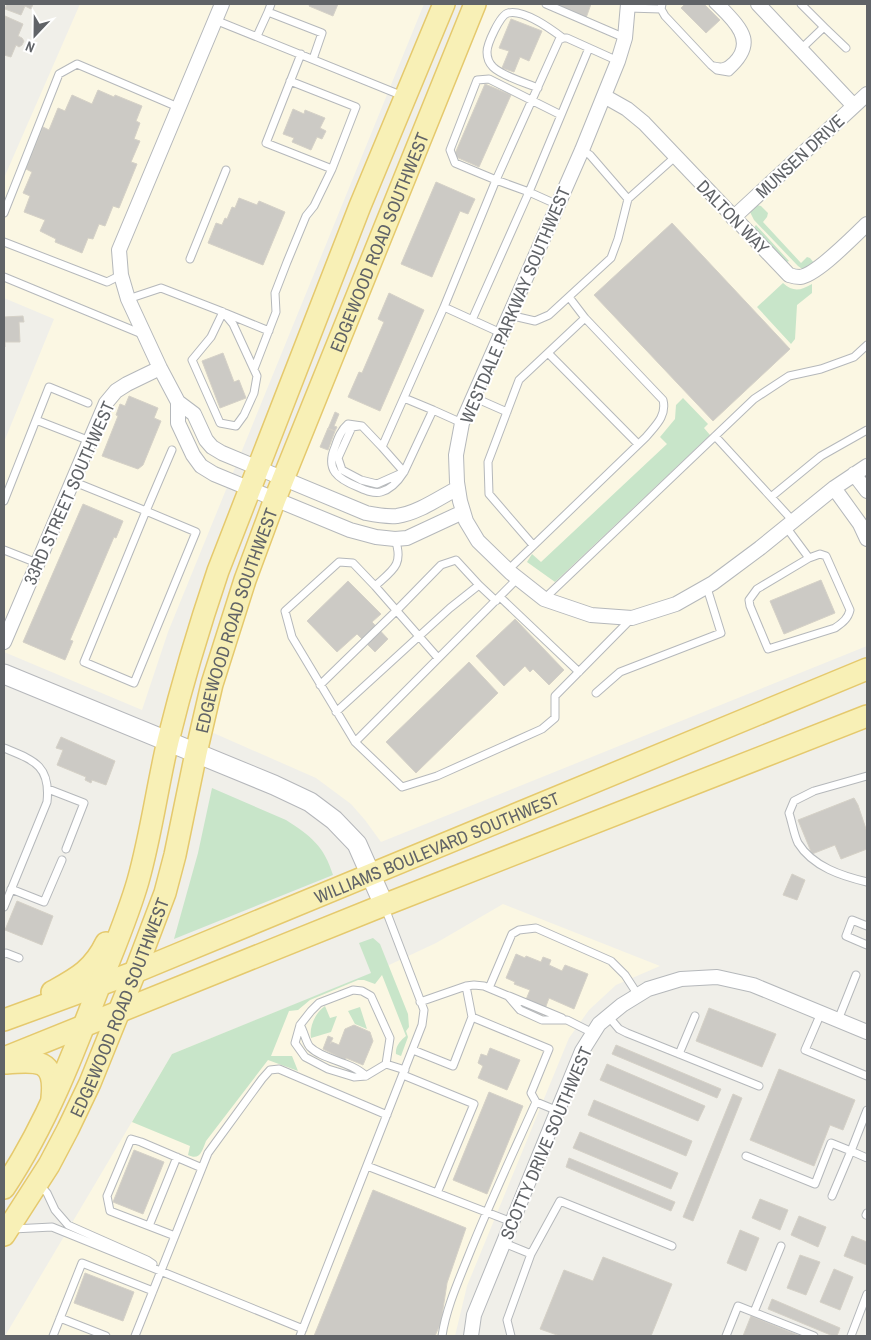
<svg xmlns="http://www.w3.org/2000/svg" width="871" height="1340" font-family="'Archivo Narrow',sans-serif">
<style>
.commercial{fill:#fbf7e3}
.green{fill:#c8e5c9}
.building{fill:#cccac5;stroke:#d5d1c7}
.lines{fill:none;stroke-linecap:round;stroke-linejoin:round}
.lane-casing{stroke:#b5b8bb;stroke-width:9}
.street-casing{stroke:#b5b8bb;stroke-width:16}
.secondary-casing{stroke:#b5b7bb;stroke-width:21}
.primary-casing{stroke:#e5c96d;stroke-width:24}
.lane{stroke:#fff;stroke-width:7}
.street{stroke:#fff;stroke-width:14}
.secondary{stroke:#fff;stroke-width:19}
.primary{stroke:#f8f0b6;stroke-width:21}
.labels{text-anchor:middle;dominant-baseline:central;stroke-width:4;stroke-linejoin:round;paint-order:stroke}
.street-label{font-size:18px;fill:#606367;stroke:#fff}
</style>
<rect width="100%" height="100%" fill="#f0efe9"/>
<path class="commercial" d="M80,4H424L168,632L142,710L4,652V442L54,319L4,298V178Z
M484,4H867V646L381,842L365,820L351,804L316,778L209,731L253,574Z
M503,904L660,966L616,985L589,1010L569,1038L467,1286L455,1336H5L172,1054L372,973L436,943Z"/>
<path class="green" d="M757,205L761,206L768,213L767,217L763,222L801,263L807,257L810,258L814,263L805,271L798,266L754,220L750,212Z
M756,225L789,261L784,263L752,230Z
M783,283C793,292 800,291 812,284V293L797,305L795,339L791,344L757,307Z
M683,398L708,424L704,428L710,435L555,582L527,562L532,554L541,562L667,444L660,437L675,419L676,405Z
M212,788L286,820C311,836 324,846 333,875L174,939L198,853Z
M373,938L380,944L408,1014L409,1027L406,1031L408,1037L401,1056L396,1054C395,1046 401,1040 406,1036L382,975L375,984L364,980H358L310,1000L298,1010L289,1011L271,1056H292L298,1071L268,1060L206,1141C202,1151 200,1161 188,1155L190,1146L132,1122L172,1054L371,973L359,943Z
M325,1006L330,1018L337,1016L331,1032L311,1038C309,1027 315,1013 325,1006Z
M360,1007L367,1029L355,1024L348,1011Z"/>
<path class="building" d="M7,4H33L31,9L25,6L21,15L5,9Z
M310,4H338L333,16L309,6Z
M554,4H591L586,18Z
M685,4H704L720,20L706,33L681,8Z
M5,16L23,24L18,36L22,38L24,41L22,45L19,47L16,45L11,57L4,55Z
M511,19L542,31L529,61L520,57L514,72L502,68L509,51L499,48Z
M485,84L511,95L479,167L454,156Z
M98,90L114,97L115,95L142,106L136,121L140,123L134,139L140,141L131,162L137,164L119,208L113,206L105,226L99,224L93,239L88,238L82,253L55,242L56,239L40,231L45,220L24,212L30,196L23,193L32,172L26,169L43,127L49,130L58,108L65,111L72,95L92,104Z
M293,109L304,114L305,110L325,118L320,128L326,131L322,139L317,137L311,150L292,142L294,138L283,134Z
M436,182L475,199L468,214L460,211L432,277L401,264Z
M239,198L257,205L259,201L285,212L263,265L208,243L216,223L222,225L225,218L227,219L232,207L235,208Z
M672,223L790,349L713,421L594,295Z
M389,293L424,310L380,411L348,397L359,372L362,373L384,322L378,319Z
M23,316L24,322H19L20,342H5V347L4,348V317Z
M223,353L234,382L239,380L246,398L220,408L202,361Z
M129,396L158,408L154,418L161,421L143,465L138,469L102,456L118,416L116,415L120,404L125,406Z
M335,412L339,414L334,426L337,427L335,431L328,429Z
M328,428L335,431L328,450L320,447Z
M83,504L123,521L116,538L114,537L70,640L73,641L65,660L23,642Z
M821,580L835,613L784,634L770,601Z
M348,581L381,614L372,622L388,639L375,652L357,634L337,652L307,621Z
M515,619L564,670L549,685L533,669L530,672L525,666L504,686L476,656Z
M469,662L498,693L416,773L386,742Z
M61,737L115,761L106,785L92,780L91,783L85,780L86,777L57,765L63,750L56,748Z
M854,798L858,805L867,832V849L841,859L835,845L812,854L798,820Z
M792,874L805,880L797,900L783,895Z
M17,901L53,916L42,945L5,930Z
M516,954L525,958L526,956L541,962L543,957L551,960L549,965L562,971L565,965L588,974L574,1009L549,998L542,1017L522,1009L530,990L514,984L515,982L506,978Z
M709,1008L776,1034L762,1067L696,1041Z
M354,1025L370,1032L373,1041L363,1065L346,1058L345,1060L323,1049L328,1036L333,1038L330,1044L332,1042L339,1045L345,1029Z
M616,1045L721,1089L717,1098L612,1054Z
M490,1048L520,1060L507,1090L478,1078L483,1066L478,1063L481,1054L487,1056Z
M607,1064L705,1106L698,1121L600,1080Z
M779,1069L855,1100L843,1130L830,1125L814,1166L750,1140Z
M489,1092L523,1106L487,1194L453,1180Z
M733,1094L742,1098L693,1221L683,1217Z
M594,1100L692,1141L686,1156L588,1115Z
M580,1132L678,1173L671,1189L573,1148Z
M134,1150L164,1162L143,1214L113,1202Z
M569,1158L675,1202L671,1211L566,1167Z
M373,1190L466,1228L447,1283L441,1322L435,1336H314Z
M760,1199L788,1210L780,1230L752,1218Z
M799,1216L826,1227L818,1247L791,1235Z
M740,1230L759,1238L746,1271L727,1263Z
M852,1236L867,1242V1265L844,1256Z
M800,1255L820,1262L806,1295L787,1288Z
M603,1257L672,1284L651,1336H560L540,1329L564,1270L593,1281Z
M834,1269L853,1277L840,1310L820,1302Z
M85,1273L134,1292L123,1321L74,1303Z
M772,1299L840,1328L837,1336H833L768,1309Z
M751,1316L800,1336H743Z"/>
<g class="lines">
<g class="lane-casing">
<path id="lane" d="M546,4L625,38
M662,4L661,9L665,16L711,65L717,70L729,72C761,44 746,29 722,4
M713,4C728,19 754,40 732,61C726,67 722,68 714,66
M801,4L824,27
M628,8L661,9
M268,12L271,4
M215,20L403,96
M257,36L268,12L322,33L313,59
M801,49L824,27L846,48
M290,81L356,107L332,169L266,143L301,54
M538,88C526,83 502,76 493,67C489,63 487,57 487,52C487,44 500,15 508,13C524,9 551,29 563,38
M582,150L590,155L628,199
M558,205L529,192L589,48
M4,213L59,74L77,64L178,107
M4,242L107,282L121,275
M190,259L226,170
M4,277L142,334
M569,297L585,318
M128,299L161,288L223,312L211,337L192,360L220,423L236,426L244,415L254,393L257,376L233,324L223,312
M444,307L496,180L455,163L450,150L477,80L489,79L561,115
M225,313L269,331
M509,315L535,321L549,315L611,258L618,239L628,199L675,157
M472,320L529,192L496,180L559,40L563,38H567L618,61
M548,353L638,444
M254,369L276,312L275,293L287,262L306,216L314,206L332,169
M473,397L507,412
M404,398L433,410L404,472L382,447L444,307L501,333
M433,410L462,423
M36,420L49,387L88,403
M359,426L352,427L338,458L342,470L361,480L377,484L404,472
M715,436L793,521
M382,447L362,426L348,424C341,430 338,438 335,447C325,470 338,479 358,487C365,490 373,494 381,492C392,489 399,480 404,472
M72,481L146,511L84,662L134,683L196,532L146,511L172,450
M771,497L821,456L867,430
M4,501L36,420L90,441
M786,527L809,558L820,554L826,556L850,610C848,619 842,623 835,628L768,649L750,606L749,600L757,589L809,558
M395,539C404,565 393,570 375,586L353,563L339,562L285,611L292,637L355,742L402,787L437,776L542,729L555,718V696L631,619
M4,550L37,563
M508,570L646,437C655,426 667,416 663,400L585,318L519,380L488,462L489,494L533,545
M375,586L438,658
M500,597L579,672
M544,599L754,399L789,376L821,369L854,357L867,345
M320,685L396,611L441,565L456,560L479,585
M596,693L620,672L721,633L707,588
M336,712L450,608L479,585L496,601
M355,742L518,578
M4,748C33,760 51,765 47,802L4,907
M867,776L814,791L794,801L789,813C792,822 794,835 798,843C813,867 842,876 867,882
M48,789L84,803L66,849
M11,889L44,902L62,860
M867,926L852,920L846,936L867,945
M4,954L6,953L19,958
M466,986L472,1017L549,1049L531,1093L536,1102L558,1111
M489,988L512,934L519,930L536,928L611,961L625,975L638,995
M509,996L562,1018
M420,1002L466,986L474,985L484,986L508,996L520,1010L542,1020H567L593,1033
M821,1013L805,1050L867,1076
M608,1016L619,1029L627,1033L759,1086
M838,1020L856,975
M300,1025C304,1031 306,1043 310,1047C323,1060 350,1061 366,1076
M413,1050L453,1066L472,1017
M679,1054L695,1016
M386,1064L390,1038L371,996L362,991L353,990L319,1003L311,1011L300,1025L295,1043L305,1057L328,1069L354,1077L366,1076L386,1064L405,1070
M403,1075L474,1104L437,1193
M867,1110L851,1151L867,1158
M746,1156L815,1184L831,1143L851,1151L832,1196
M367,1166L512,1222
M39,1184L47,1193L55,1210L68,1225L147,1260L153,1264
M866,1215L867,1213
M149,1226L177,1157
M13,1229L52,1227L303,1329
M175,1236L110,1211L107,1196L131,1139L141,1142L202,1168
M504,1243L531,1254
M754,1312L781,1246
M60,1318L106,1336
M53,1336L82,1263L153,1291
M135,1336L208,1153L262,1079L270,1070L279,1069L387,1115
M300,1336L422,1025L424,1010L385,908
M442,1336C446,1309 458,1282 468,1257C489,1204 513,1153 536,1102
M511,1336L507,1320L531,1254L560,1201L672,1246
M726,1336L738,1306L814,1336
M851,1336L867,1294"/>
</g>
<g class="street-casing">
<path id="street" d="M222,4L119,250L121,275L128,299L160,368L178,402L194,414L206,440L212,447L222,453L366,513C376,515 386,517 397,516C418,513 439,498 458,488
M628,4L625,38L618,61L582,150L462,423L456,455L457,482L460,501L466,521L478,541L511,573L544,599L591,615L632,618L676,604L713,583L760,548L834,488L867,466
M758,4L854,106
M604,96L627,109L644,123L789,275C792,276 797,277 800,277C817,275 854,236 867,224
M733,218L867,94
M178,402V423L193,455L201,466L214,474L350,530L376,537L395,539L407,538L463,512
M854,474L867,491
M834,488L860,524L867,539
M4,642L106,403L116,391L127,384L160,368
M471,1336L474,1315L582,1051L599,1024L622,1005L648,989L681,979L717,977L753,985L867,1032"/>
</g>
<g class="secondary-casing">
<path id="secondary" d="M4,674L274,785L310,802L334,820L357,844L384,905"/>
</g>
<g class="primary-casing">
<g id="primary">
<path d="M52,992C77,978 93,970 106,943"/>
<path id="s1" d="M4,1020L135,972L867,669"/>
<path d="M4,1058L384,905L867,716"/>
<path d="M6,1063C38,1060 56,1059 52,1098"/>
<path d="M4,1188C46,1125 73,1055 100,984C113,950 128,916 138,881C151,835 157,788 168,741C182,684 199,627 218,571L360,206L444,4"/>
<path id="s2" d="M4,1235L49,1165L68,1129L90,1083L135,972L165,893L175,855L196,753L212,684L245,580L275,499L475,4"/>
</g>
</g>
<use href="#lane" class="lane"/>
<use href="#street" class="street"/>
<use href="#secondary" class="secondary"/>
<use href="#primary" class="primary"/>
</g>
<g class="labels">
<g class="street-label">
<text transform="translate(800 156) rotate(-43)">MUNSEN DRIVE</text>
<text transform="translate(733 217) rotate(46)">DALTON WAY</text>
<text stroke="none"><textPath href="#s2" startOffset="1066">EDGEWOOD ROAD SOUTHWEST</textPath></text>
<text transform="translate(515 305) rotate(-67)">WESTDALE PARKWAY SOUTHWEST</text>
<text transform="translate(69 493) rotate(-66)">33RD STREET SOUTHWEST</text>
<text stroke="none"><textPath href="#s2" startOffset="661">EDGEWOOD ROAD SOUTHWEST</textPath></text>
<text stroke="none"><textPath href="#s1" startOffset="466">WILLIAMS BOULEVARD SOUTHWEST</textPath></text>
<text stroke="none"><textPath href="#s2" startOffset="256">EDGEWOOD ROAD SOUTHWEST</textPath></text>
<text transform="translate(546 1143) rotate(-67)">SCOTTY DRIVE SOUTHWEST</text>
</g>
</g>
<rect width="871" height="1340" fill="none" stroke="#606367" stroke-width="10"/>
<g transform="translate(35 35) rotate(202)" stroke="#ffffff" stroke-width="4" paint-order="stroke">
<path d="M0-4L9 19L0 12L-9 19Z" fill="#606367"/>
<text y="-8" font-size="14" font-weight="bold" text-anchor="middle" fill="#606367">N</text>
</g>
</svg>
